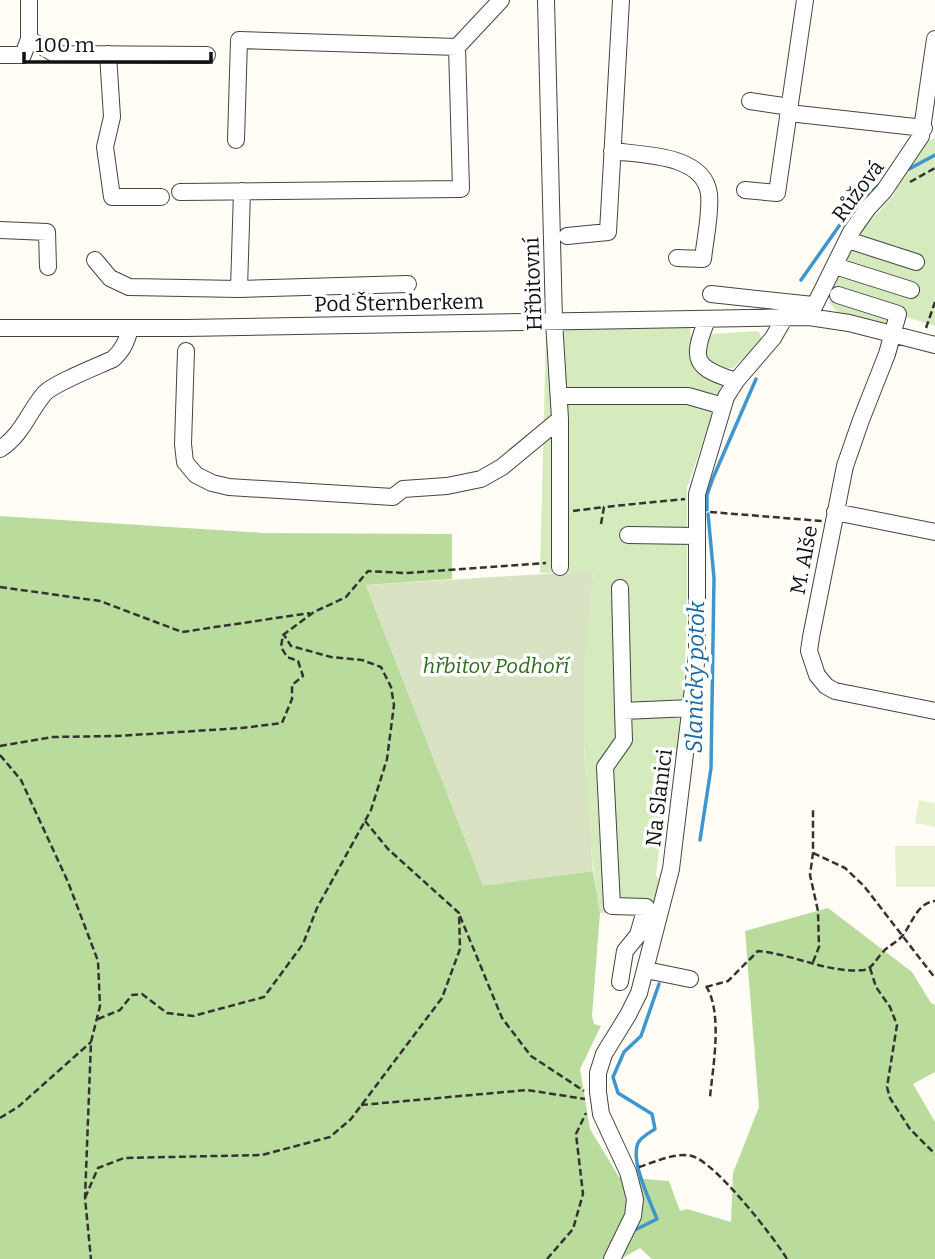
<svg xmlns="http://www.w3.org/2000/svg" width="935" height="1259" font-family="Bitter,serif">
<style>
.green{fill:#d5ebbd}
.forest{fill:#b9dc9c}
.cemetery{fill:#d9e3c4}
.pitch{fill:#e6f2cf}
.lines{fill:none;stroke-linecap:round;stroke-linejoin:round}
.stream{stroke:#3f96cf;stroke-width:3.5}
.minor-casing{stroke:#444;stroke-width:18}
.path{stroke:#333;stroke-width:2.5;stroke-dasharray:7 3.5;stroke-linecap:butt}
.minor{stroke:#fff;stroke-width:16}
.labels{text-anchor:middle;dominant-baseline:central;stroke-width:7;stroke-linejoin:round;paint-order:stroke}
.street-label{font-size:21px;fill:#111;stroke:#fff}
.park-label{font-size:21px;font-style:italic;fill:#2f6b1f;stroke:#fff}
.water-label{font-size:23px;font-style:italic;fill:#1768a6;stroke:#fff}
</style>
<rect width="100%" height="100%" fill="#fffdf5"/>
<path class="green" d="M935,138V326L906,317L895,327L839,315L830,303L844,256L870,221L893,196L899,182L929,140Z
M690,328L696,369L722,386L687,488V613L681,756H671L656,875L662,884L654,914L600,913C586,829 581,742 585,657C586,628 590,600 593,572L540,573L546,334L570,329Z
M756,331L760,333L762,341L733,368L718,369L704,356V343L711,334Z"/>
<path class="forest" d="M0,516L264,533L452,534V579L366,585L483,885L593,871L600,913L592,1016L594,1024L601,1026L580,1069L590,1129L619,1177L669,1181L680,1211L687,1209L731,1222L733,1173L759,1107L745,931L828,908L912,972L931,1003L935,1005V1072L913,1084L935,1122V1259H652L640,1248L621,1259H0Z"/>
<path class="cemetery" d="M593,571L585,655L584,753L593,871L483,886L366,585Z"/>
<path class="pitch" d="M919,800L935,803V827L915,823Z
M895,846H935V887H896Z"/>
<g class="lines">
<path class="stream" d="M909,169L935,155
M801,280L844,219L879,185
M707,510V495L713,478L756,379
M700,840L711,768L714,578L708,514
M633,1231L657,1219C650,1201 630,1161 638,1143C641,1137 649,1133 655,1129L652,1114L618,1093L613,1077L624,1052L641,1036L659,984"/>
<g class="minor-casing">
<path id="minor" d="M29,0V39L55,54L207,55
M546,0L554,321L560,419V567
M108,54L112,117L105,147L112,197H161
M0,55H23L29,39
M750,101L790,107
M789,113L924,128
M236,140L239,40L457,47
M612,151C642,155 704,154 709,194C711,214 705,239 703,259L677,258
M745,190L777,193L805,0
M242,191L239,289L408,284
M180,192L461,189L457,47L501,0
M0,230L47,232L48,267
M567,236L608,232L621,0
M848,240L916,262
M95,260L110,278L129,287L239,289
M835,266L911,290
M711,294L813,305
M838,295L898,314L887,354L861,420L845,466L811,637L809,651L817,675L826,686L835,691L935,711
M809,317L851,232L868,208L884,191L921,136L935,39
M707,320C690,361 695,368 736,381
M0,328H186L809,317L849,323L935,345
M186,351L183,444L185,462L196,475L212,483L229,487L393,497L403,489L447,486L481,479L502,467L560,419
M560,396H688L723,406
M0,449C22,435 28,413 44,394C52,384 98,366 113,359C123,350 127,341 130,328
M835,512L935,532
M628,535L697,536
M620,588L623,711L691,708
M646,970L690,979
M620,982L625,951L638,935L646,907L612,906L605,767L624,740L623,711
M612,1259L633,1216L635,1199L628,1172L601,1114L598,1092V1073L604,1054L628,1015L639,993L671,869L697,655V494L726,397L736,381L773,338L785,317"/>
</g>
<path class="path" d="M910,182L935,168
M926,328L935,302
M573,511L604,507
M710,512L822,521
M601,524L604,507L685,499
M0,587L100,601L182,632L310,613
M0,746L53,737L117,736L242,728L282,723L292,699V685L303,676L298,661L287,657L281,647L283,635L314,612L346,597L368,571L405,573L546,563
M0,755L21,780L68,882L98,961L100,1006L91,1042L85,1198L91,1259
M813,853L845,868L864,886L935,978
M460,916L502,1018L531,1056L584,1091
M813,962L819,947L818,911L810,875L813,853V809
M870,968L876,987L890,1007L897,1025L887,1087L890,1098L910,1129L935,1154
M706,986C723,1013 713,1066 710,1097
M706,987L728,981L758,951C793,954 830,974 864,970C873,968 876,959 883,952C889,945 898,942 903,935C913,922 917,903 935,901
M98,1019L120,1010L132,995L142,994L167,1013L193,1016L264,997L303,944L317,908L371,810L387,759L394,705L391,687L381,667L362,660L331,657L291,646L284,635
M361,1105L527,1090L585,1099
M0,1118L18,1107L91,1042
M639,1167C655,1162 675,1152 692,1156C716,1163 773,1236 787,1259
M85,1198L98,1168L124,1158L262,1155L330,1137L351,1119L442,998L460,949L459,913L388,849L365,821
M547,1259L573,1229L583,1194L576,1134L586,1113"/>
<use href="#minor" class="minor"/>
</g>
<g class="labels">
<g class="street-label">
<text transform="translate(858 191) rotate(-53)">Růžová</text>
<text transform="translate(533 284) rotate(-92)">Hřbitovní</text>
<text transform="translate(399 303) rotate(-1)">Pod Šternberkem</text>
<text transform="translate(804 560) rotate(-79)">M. Alše</text>
<text transform="translate(659 798) rotate(-83)">Na Slanici</text>
</g>
<g class="park-label">
<text x="496" y="666">hřbitov Podhoří</text>
</g>
<g class="water-label">
<text transform="translate(695 677) rotate(-89)">Slanický potok</text>
</g>
</g>
<path d="M24 52v10h187v-10" fill="none" stroke="#111111" stroke-width="3.5"/>
<text x="35" y="52" font-size="21" fill="#111111" stroke="#ffffff" stroke-width="5" paint-order="stroke">100 m</text>
</svg>
